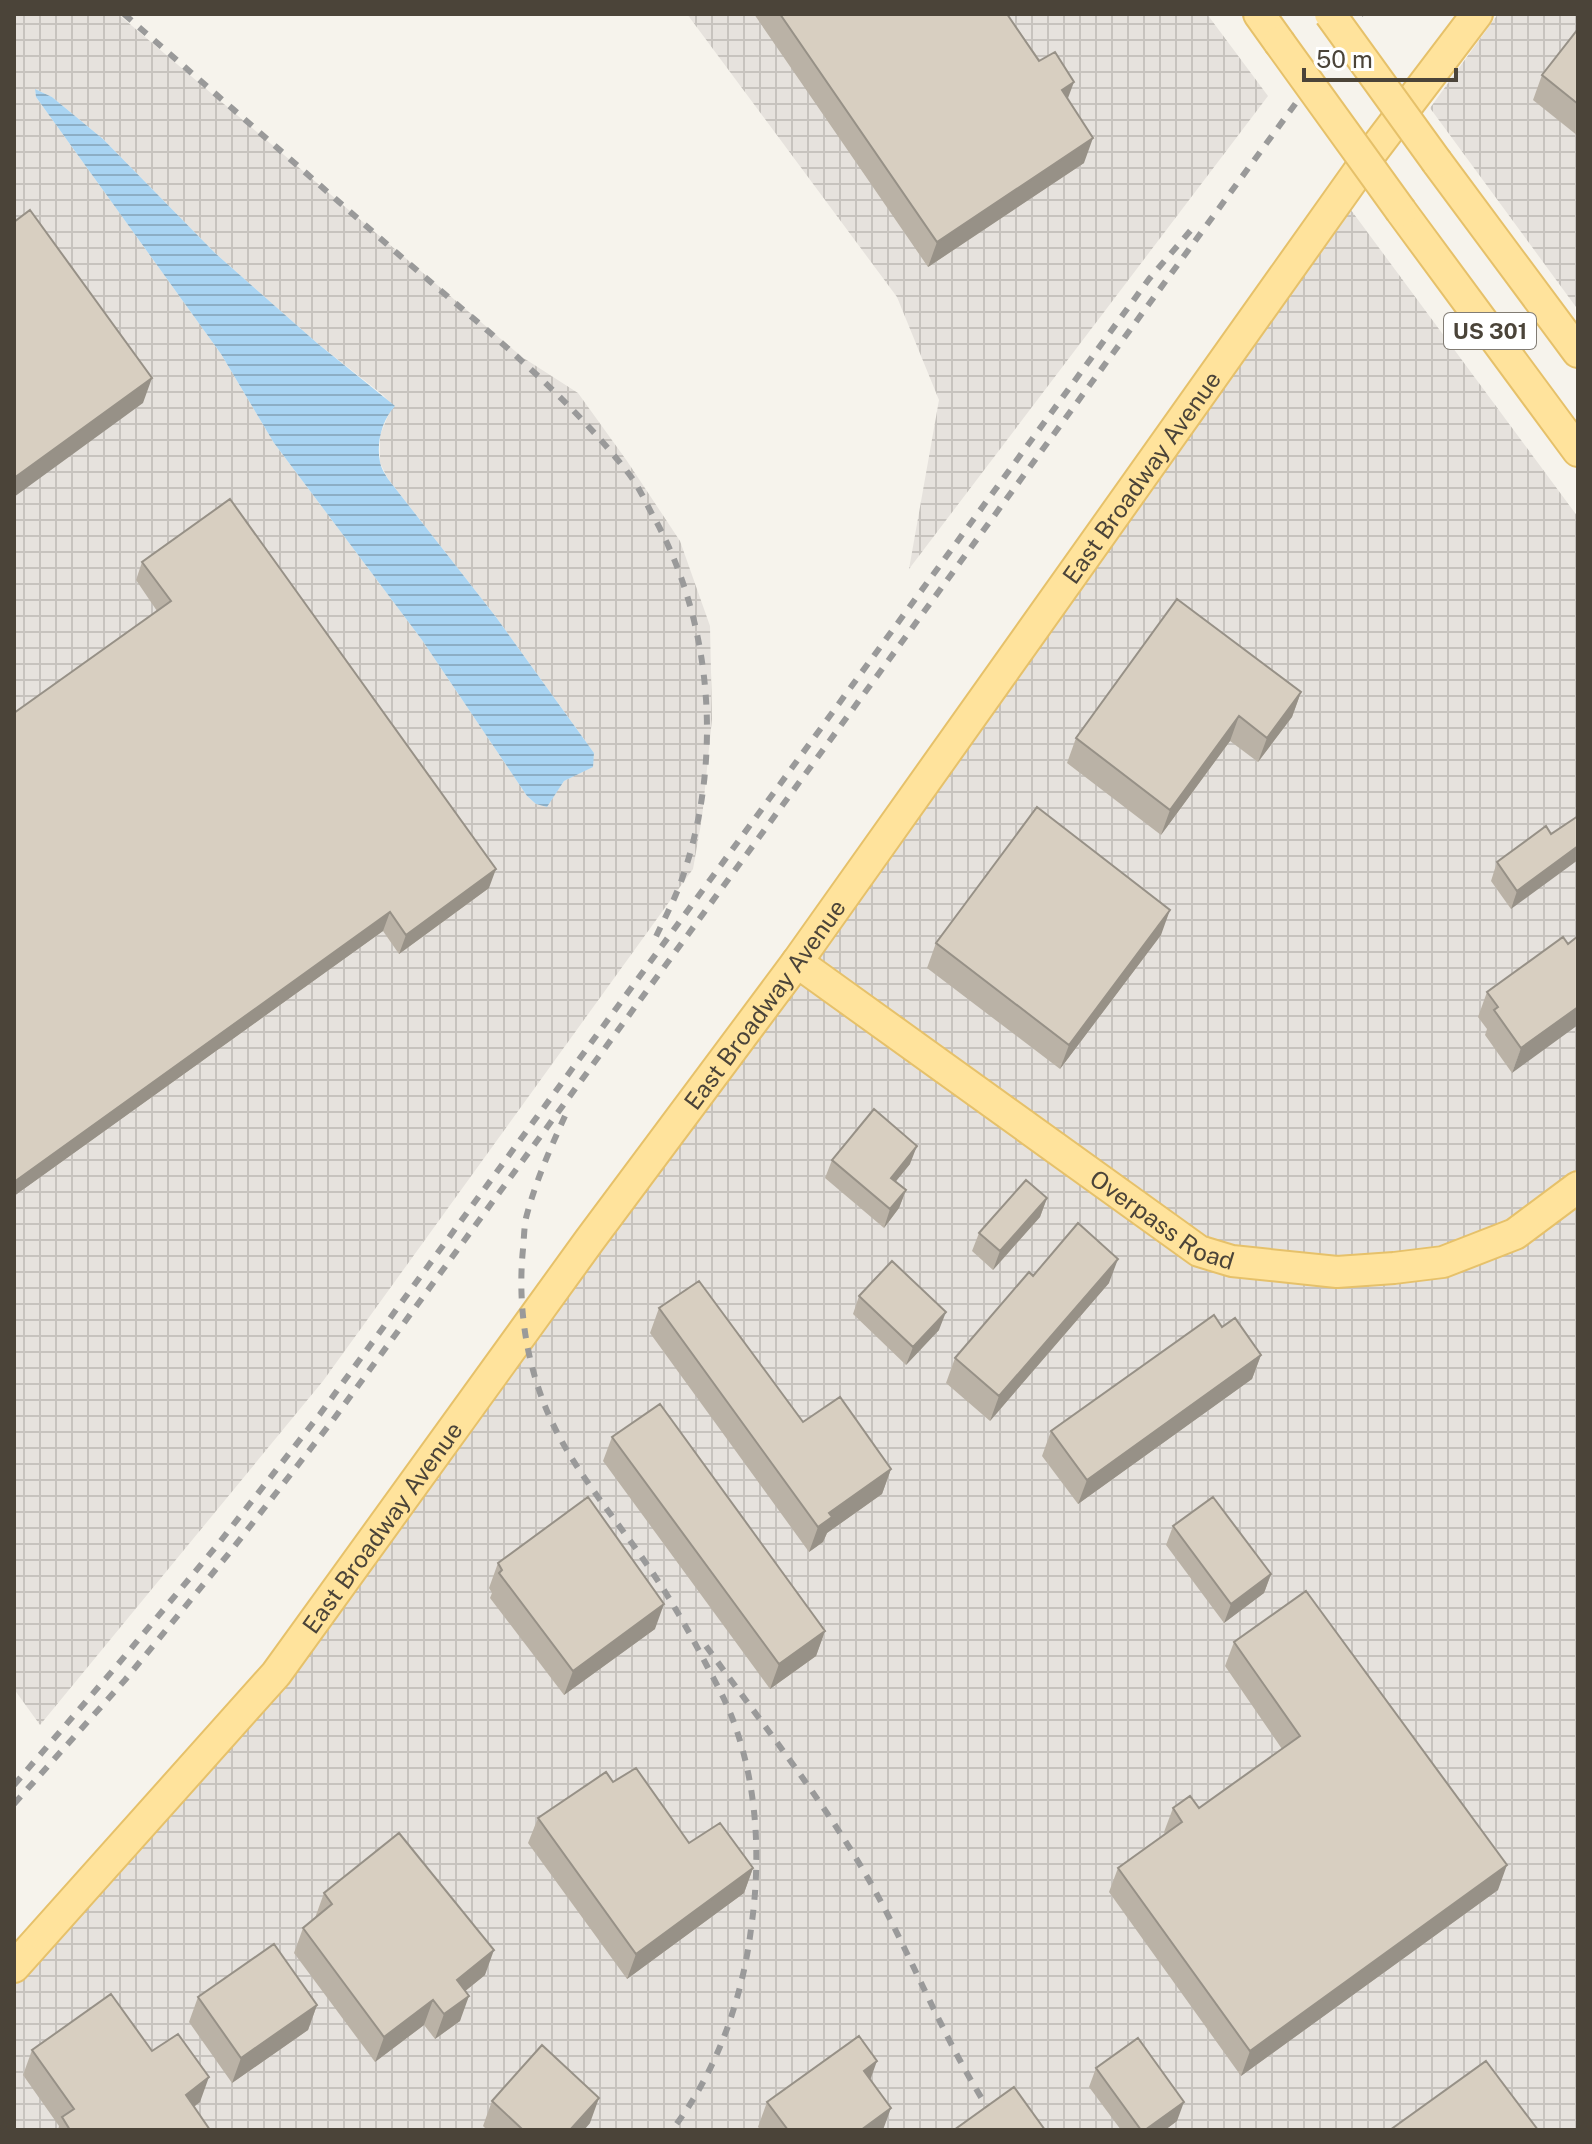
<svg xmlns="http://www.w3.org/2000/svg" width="1592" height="2144" font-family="'Public Sans',sans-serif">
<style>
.industrial{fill:url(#industrial-grid);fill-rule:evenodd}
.water{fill:url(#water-rules)}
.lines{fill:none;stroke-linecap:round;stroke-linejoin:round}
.major-casing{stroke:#e6c16a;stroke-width:34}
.major{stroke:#ffe39c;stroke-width:30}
.rail{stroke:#9a9a9a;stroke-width:6;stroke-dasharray:10 10;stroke-linecap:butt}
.major-bridge-casing{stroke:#e6c16a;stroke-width:34;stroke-linecap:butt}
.major-bridge{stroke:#ffe39c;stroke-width:30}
.wall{fill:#bab2a6}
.shaded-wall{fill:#979187}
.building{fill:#d8cfc1;stroke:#979187;stroke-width:2}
.labels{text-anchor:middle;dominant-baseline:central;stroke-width:6;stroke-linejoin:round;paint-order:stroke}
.shield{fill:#fff;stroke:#817c74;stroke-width:2}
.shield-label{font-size:22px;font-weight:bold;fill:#4b4439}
.street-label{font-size:24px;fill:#4b4439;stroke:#fff}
</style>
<defs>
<pattern id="industrial-grid" width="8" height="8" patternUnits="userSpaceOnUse" patternTransform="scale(2)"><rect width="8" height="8" fill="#e6e2dd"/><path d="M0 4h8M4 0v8" fill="none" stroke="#c7c3be"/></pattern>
<pattern id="water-rules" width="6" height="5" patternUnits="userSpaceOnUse" patternTransform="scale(2)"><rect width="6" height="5" fill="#a9d4f2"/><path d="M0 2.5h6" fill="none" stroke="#8caec5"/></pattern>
</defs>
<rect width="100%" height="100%" fill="#f6f3ec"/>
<path class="industrial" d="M14,14H118L522,357L578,393L627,461L680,541L710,626L712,719L702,818L693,869L323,1381L40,1725L14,1689ZM35,89L52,97L103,139L215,253L317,343L383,395L394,407L390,411L380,435V463L388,479L496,617L594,753L592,767L564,781L547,806L536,804L527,796L422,640L274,443L221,354L36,97Z
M687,14H1207L1268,96L909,569L939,400L897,297Z
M1498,14H1578V305L1576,307L1430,108Z
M1351,210L1578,517V1172L1509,1223L1439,1250L1336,1261L1289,1257L1203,1240L813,960L1301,273Z
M800,977L1193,1260L1337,1284L1578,1201V2130H14V1984L284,1682Z"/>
<path class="water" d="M35,89L52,97L103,139L215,253L317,343L395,406C382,420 376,443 380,462C381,468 385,474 388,479L496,617L594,753L593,767L564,781L547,807L536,804L527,796L422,640L274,443L221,354L36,97Z"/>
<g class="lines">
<g class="major-casing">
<g id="major">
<path d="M1259,14L1279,42"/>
<path d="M1437,162L1578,352"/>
<path d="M1401,211L1578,451"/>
<path id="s1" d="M797,962L1199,1251L1232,1261L1337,1272L1394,1268L1443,1262L1515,1234L1578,1187"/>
<path id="s2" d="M14,1967L276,1674L589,1241L797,962L1373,151L1477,14"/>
</g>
</g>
<use href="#major" class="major"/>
<path class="rail" d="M124,14C218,96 312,178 406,261C484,328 566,393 629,474C640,488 647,506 656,521C713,627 722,759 684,873C676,898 663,921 652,945
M565,1116C550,1149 535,1183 526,1218C524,1228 524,1239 523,1249C516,1319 531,1391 568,1452C592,1492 622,1528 648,1566C670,1598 689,1631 707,1666C716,1683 726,1701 733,1720C758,1787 761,1860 751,1929C742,2001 716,2073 672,2130
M706,1646C763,1725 825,1802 873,1887C915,1963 946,2046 995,2119
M14,1785L114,1669L219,1543L320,1414L1149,279L1191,230
M14,1804L125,1680L230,1552L333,1420L1361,14"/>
<g class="major-bridge-casing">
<path id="major-bridge" d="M1330,14L1437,162
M1279,42L1401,211"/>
</g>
<use href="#major-bridge" class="major-bridge"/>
</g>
<path class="wall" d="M754,14H1007L1068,99L1084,163L928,267Z
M1578,29V136L1533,100L1542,75Z
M142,562L489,888L399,954L383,931L14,1196V713L157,611L136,580Z
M1301,692L1292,717L1258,762L1230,741L1161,835L1067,763L1076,738Z
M1551,834L1511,909L1491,881L1497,862Z
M1161,935L1060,1069L927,968L936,943Z
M1563,937L1512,1073L1485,1035L1487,1029L1478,1017L1487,992Z
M832,1160L910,1164L895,1182L906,1190L899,1208L884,1228L825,1178Z
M1047,1198L1040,1217L993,1270L972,1251L979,1233Z
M1033,1276L1109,1283L990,1421L946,1383L955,1358Z
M859,1296L939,1330L906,1365L853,1314Z
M659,1308L803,1422L891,1469L882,1494L827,1533L823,1542L809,1552L650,1333Z
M1261,1355L1252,1379L1078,1504L1042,1456L1051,1431Z
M612,1437L825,1631L816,1656L770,1689L603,1461Z
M1173,1526L1271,1574L1264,1593L1224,1623L1166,1545Z
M498,1563L655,1629L564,1695L490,1598L492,1593L489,1588Z
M1234,1642L1498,1890L1241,2076L1109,1892L1118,1868L1165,1834L1164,1832L1173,1808H1199L1282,1749L1225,1666Z
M613,1782L689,1843L753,1868L744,1893L627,1979L528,1843L538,1818Z
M324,1893L485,1975L465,1991L460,2021L435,2039L424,2025L375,2062L294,1953L303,1928L315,1918Z
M198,1997L317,2005L308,2030L232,2083L189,2022Z
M32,2050L152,2051L200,2102L194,2107L210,2130H58L59,2126L23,2075Z
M1096,2068L1177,2121L1165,2130H1121L1089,2087Z
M870,2080L883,2130H761L758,2127L767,2102Z
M492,2101L590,2123L584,2130H487L483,2126Z"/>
<path class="shaded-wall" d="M1074,82L1065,106L1062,90Z
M1093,138L1084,163L928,267L937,242Z
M152,378L143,403L14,497V478Z
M1301,692L1292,717L1258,762L1267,738Z
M1239,716L1230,741L1161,835L1170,810Z
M1578,846V860L1511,909L1517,891Z
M496,869L489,888L399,954L406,935Z
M1170,910L1161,935L1060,1069L1069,1045Z
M390,912L383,931L14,1196V1182Z
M1578,1007V1025L1512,1073L1521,1048Z
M917,1146L910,1164L884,1196L891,1178Z
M906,1190L899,1208L884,1228L890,1209Z
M1047,1198L1040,1217L993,1270L1000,1251Z
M1118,1259L1109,1283L990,1421L999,1396Z
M946,1312L939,1330L906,1365L913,1347Z
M1261,1355L1252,1379L1078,1504L1087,1480Z
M891,1469L882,1494L827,1533L823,1542L809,1552L818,1527L829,1513Z
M1271,1574L1264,1593L1224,1623L1231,1604Z
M664,1604L655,1629L564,1695L573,1671Z
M825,1631L816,1656L770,1689L779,1664Z
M1507,1865L1498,1890L1241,2076L1250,2051Z
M753,1868L744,1893L627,1979L636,1954Z
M494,1950L485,1975L448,2005L457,1980Z
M469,1996L460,2021L435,2039L444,2014Z
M433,2000L424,2025L375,2062L384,2037Z
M317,2005L308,2030L232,2083L241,2058Z
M877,2061L868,2086L864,2071Z
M209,2077L200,2102L177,2119L186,2095Z
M599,2098L590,2123L584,2130H570Z
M1184,2102L1177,2121L1165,2130H1145Z
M891,2108L883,2130H861Z"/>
<path class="building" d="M780,14H1007L1039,61L1055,52L1074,82L1062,90L1093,138L937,242Z
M1578,29V104L1542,75Z
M30,210L152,378L14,478V222Z
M230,499L496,869L406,935L390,912L14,1182V713L171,601L142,562Z
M1177,599L1301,692L1267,738L1239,716L1170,810L1076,738Z
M1037,807L1170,910L1069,1045L936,943Z
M1578,816V846L1517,891L1497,862L1546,826L1551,834Z
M1578,936V1007L1521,1048L1494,1010L1498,1007L1487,992L1563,937L1568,944Z
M874,1109L917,1146L891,1178L906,1190L890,1209L832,1160Z
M1026,1180L1047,1198L1000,1251L979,1233Z
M1078,1223L1118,1259L999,1396L955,1358L1029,1272L1033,1276Z
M892,1261L946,1312L913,1347L859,1296Z
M699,1281L803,1422L840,1397L891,1469L829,1513L832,1517L818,1527L659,1308Z
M1214,1315L1222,1327L1235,1318L1261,1355L1087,1480L1051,1431Z
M660,1404L825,1631L779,1664L612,1437Z
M588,1497L664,1604L573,1671L499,1573L502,1570L498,1563Z
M1213,1497L1271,1574L1231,1604L1173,1526Z
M1306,1591L1507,1865L1250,2051L1118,1868L1182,1822L1173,1808L1190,1796L1199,1808L1300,1736L1234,1642Z
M636,1768L689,1843L720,1823L753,1868L636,1954L538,1818L606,1772L613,1782Z
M399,1833L494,1950L457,1980L469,1996L444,2014L433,2000L384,2037L303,1928L332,1904L324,1893Z
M274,1944L317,2005L241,2058L198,1997Z
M111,1994L152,2051L178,2034L209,2077L186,2095L210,2130H70L62,2117L74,2109L32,2050Z
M859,2036L877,2061L864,2071L891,2108L861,2130H788L767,2102Z
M1138,2038L1184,2102L1145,2130H1141L1096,2068Z
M542,2045L599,2098L570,2130H519L521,2128L492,2101Z
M1486,2061L1538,2130H1390Z
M1014,2087L1045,2130H954Z"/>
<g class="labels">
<rect class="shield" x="1444" y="313" width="92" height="36" rx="6"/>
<g class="shield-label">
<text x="1490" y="331">US 301</text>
</g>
<g class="street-label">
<text stroke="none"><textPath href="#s2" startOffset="1870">East Broadway Avenue</textPath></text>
<text stroke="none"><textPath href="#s2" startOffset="1222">East Broadway Avenue</textPath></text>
<text stroke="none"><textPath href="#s1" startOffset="448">Overpass Road</textPath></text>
<text stroke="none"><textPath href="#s2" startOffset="574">East Broadway Avenue</textPath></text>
</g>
</g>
<rect width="1592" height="2144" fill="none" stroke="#4b4439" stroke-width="32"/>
<path d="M1304 68v12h152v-12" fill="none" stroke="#4b4439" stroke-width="4"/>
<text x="1316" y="68" font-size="24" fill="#4b4439" stroke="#ffffff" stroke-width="6" paint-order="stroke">50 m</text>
</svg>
